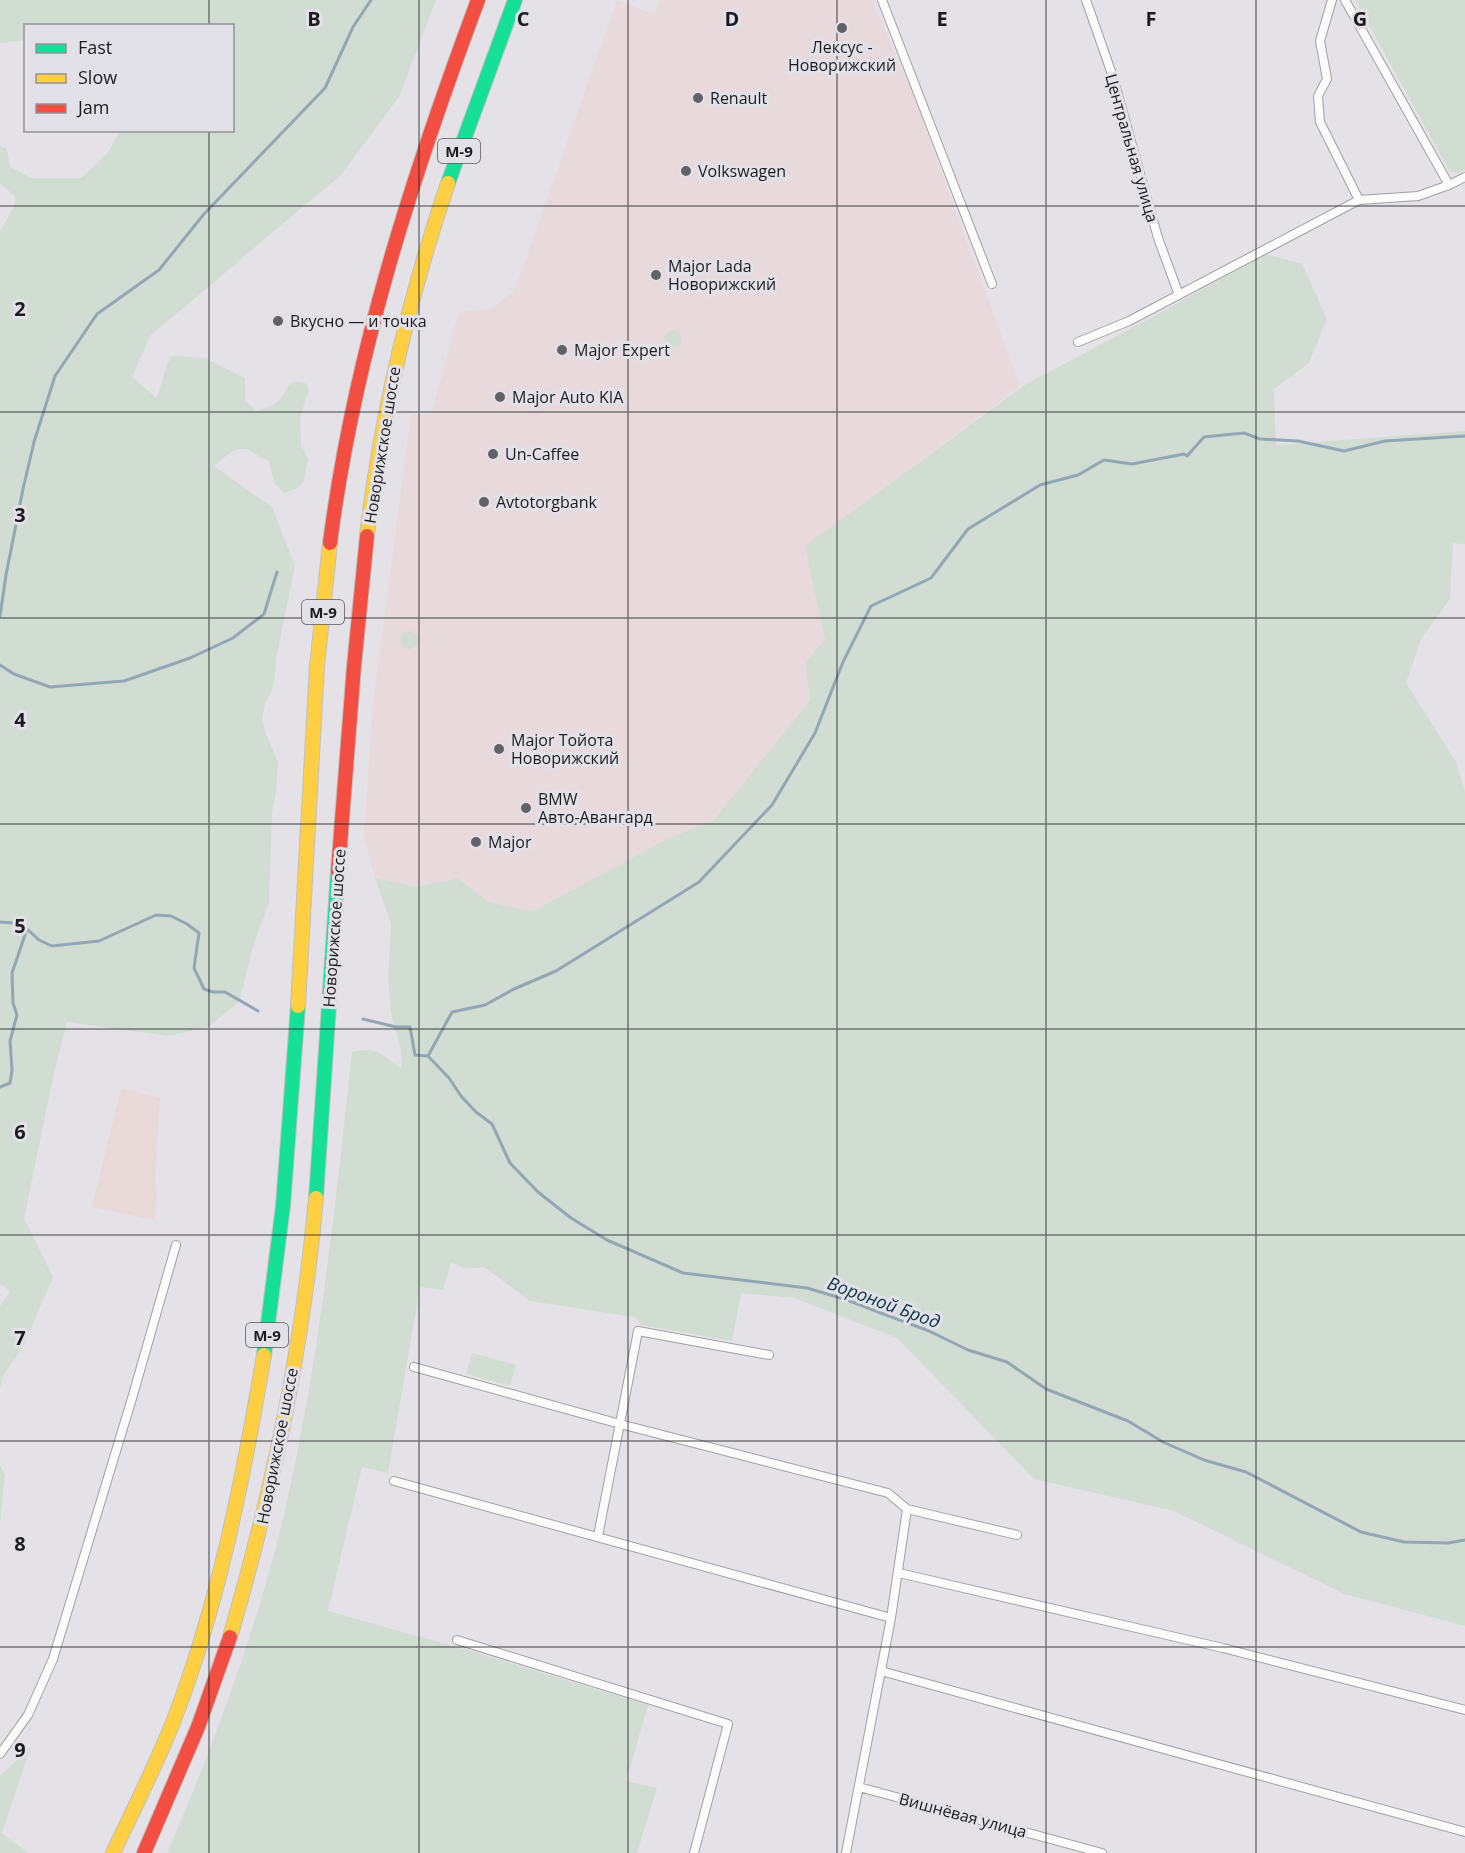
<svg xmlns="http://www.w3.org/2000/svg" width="1465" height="1853" font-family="'Open Sans',sans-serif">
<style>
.commercial{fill:#e8d9dd}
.industrial{fill:#e8d9d8}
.green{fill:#d1ddd3}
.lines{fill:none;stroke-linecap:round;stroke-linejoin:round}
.stream{stroke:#92a6b4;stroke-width:3}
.street-casing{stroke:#a1a0a3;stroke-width:10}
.fast-casing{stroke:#bfbfc1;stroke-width:16}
.slow-casing{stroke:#bfbfc1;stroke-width:16}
.jam-casing{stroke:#bfbfc1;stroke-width:16}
.street{stroke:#fbfbfb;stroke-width:8}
.fast{stroke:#16e098;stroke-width:14}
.slow{stroke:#ffcf43;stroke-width:14}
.jam{stroke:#f24e42;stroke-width:14}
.grid{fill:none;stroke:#1c1c1e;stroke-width:1.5;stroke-opacity:0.55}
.poi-dot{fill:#626164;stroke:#e3e1e8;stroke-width:2}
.labels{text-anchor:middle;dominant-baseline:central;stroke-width:6;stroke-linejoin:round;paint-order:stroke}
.shield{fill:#e3e1e8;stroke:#58575b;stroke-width:1.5}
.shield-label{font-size:15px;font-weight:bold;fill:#1c1c1e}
.poi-label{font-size:16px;fill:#1c1c1e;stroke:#e3e1e8;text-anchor:start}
.street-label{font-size:16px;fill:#1c1c1e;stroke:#e3e1e8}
.water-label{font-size:18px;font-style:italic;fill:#093649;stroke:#e3e1e8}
.grid-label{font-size:20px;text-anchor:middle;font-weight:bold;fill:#1c1c1e;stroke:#e3e1e8;stroke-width:6;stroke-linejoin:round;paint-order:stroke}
</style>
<rect width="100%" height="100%" fill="#e4e2e7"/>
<path class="commercial" d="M617,0L653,14L659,0H872L911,89L1020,386L806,546L825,640L805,662L810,700L715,820L669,838L533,911L488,902L458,878L417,887L375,878L364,836L373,704L411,414H431L459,312L493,308L515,290Z"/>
<path class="industrial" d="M121,1088L160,1098L155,1180L157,1199L154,1220L92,1207Z"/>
<path class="green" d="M0,0H436L399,97L341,175L151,335L132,377L156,398C163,384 163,369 172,356L205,358L245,378V400L256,411C263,409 273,406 278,401C288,392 287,375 307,384L308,391L300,419L301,445L308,459L305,474L303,482L298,488L284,493L274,483L269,461C262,459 258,456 252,452C238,442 224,458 214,466L272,507L295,566L276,659L275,678L272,691L265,704L262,720L266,734L278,762L276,792L272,812L269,903L255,940L239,1002L208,1027L169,1036L67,1022L53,1077L24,1219L53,1277L24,1345L3,1376L0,1388V1306L10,1292L4,1286L0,1285V232L15,204V196L0,184V146L7,149L10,167L31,178H81L107,154L120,131L232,130V26H26L25,40L0,43Z
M1355,0H1465V170L1459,173L1450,172Z
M1265,254L1302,264L1327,319L1309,363L1274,389L1276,445L1465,431V544L1453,543L1450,599L1421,639L1406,683L1456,762L1465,791V1626L1344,1594L1174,1511L1034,1479L897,1338L794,1298L741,1293L732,1341L642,1325L634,1317L530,1301L484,1267L465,1269L451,1262L443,1290L420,1287L388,1473L362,1467L328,1611L467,1650L648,1705L626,1781L657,1788L637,1853H167C214,1745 255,1633 283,1519C319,1365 335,1208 352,1052C380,1046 381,1055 402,1069L401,1050L391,1013L388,978L391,924L375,878L417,887L458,878L488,902L533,911L669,838L714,820L810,700L805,662L825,640L805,546L1023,386L1176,304Z
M664 339a9 9 0 1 1 18 0a9 9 0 1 1-18 0Z
M400 640a9 9 0 1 1 18 0a9 9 0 1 1-18 0Z
M472,1353L516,1365L510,1386L466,1374Z
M0,1465L5,1475L0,1523Z
M31,1746L2,1833L28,1853H0V1776Z"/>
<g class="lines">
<path class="stream" d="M0,616L6,575L23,489L34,442L55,376L97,314L159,270L204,214L325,88L353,27L371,0
M0,665L14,674L50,687L124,681L190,658L233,638L264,614L277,572
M0,922L13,923L27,929L39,940L52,946L99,941L156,915L171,916L187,924L199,933L194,968L204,989L213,992H225L258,1011
M363,1019L396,1027H410L415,1055L428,1056L449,1078L461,1096L476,1112L492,1124L510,1163L538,1192L571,1218L607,1240L683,1273L807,1288L847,1300L889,1316L929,1331L968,1350L1007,1362L1046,1389L1128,1421L1163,1442L1204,1460L1246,1472L1361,1532L1404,1542L1448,1543L1465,1540
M428,1056L452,1012L485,1005L514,989L556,971L699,882L772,805L815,733L843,662L871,606L931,578L968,529L1040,485L1078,475L1104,460L1132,464L1184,454L1187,456L1204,437L1244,433L1260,439L1298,441L1344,451L1385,441L1465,436
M0,1087L10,1083L12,1070L10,1041L17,1015L13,1003L12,973L27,929"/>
<g class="street-casing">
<path id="street" d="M882,0L992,284
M1086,0L1113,77L1158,238L1179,295
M1332,0L1320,41L1327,79L1318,96L1320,122L1359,200
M1449,185L1465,177
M1078,342L1129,321L1359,200L1418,196L1449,185L1345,0
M414,1367L620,1424L888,1493L907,1509L891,1618L846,1853
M394,1481L891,1618
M907,1509L1017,1535
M598,1536L638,1331L769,1355
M899,1573L1223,1648L1465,1710
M457,1640L728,1724L694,1853
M881,1671L1465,1832
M0,1754L28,1715L53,1659L133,1395L176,1245
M859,1787L1102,1853"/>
</g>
<g class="fast-casing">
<path id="fast" d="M448,183L515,0
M316,1198L338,871
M264,1355L283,1206L298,1006"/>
</g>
<g class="slow-casing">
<path id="slow" d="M367,536C381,415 409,298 448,183
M298,1006L317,666L330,543
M230,1637C272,1494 303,1347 316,1198
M113,1853C133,1811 154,1769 172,1725C218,1607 243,1480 264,1355"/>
</g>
<g class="jam-casing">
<path id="jam" d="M330,543C354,356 412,177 478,0
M338,871L354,666L367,536
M144,1853L198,1727L230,1637"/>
</g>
<use href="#street" class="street"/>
<use href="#fast" class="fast"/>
<use href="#slow" class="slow"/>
<use href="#jam" class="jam"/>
</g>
<path class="grid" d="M209,0V26M419,0V1853M628,0V1853M837,0V1853M1046,0V1853M1256,0V1853M209,130V1853M0,206H1465M0,412H1465M0,618H1465M0,824H1465M0,1029H1465M0,1235H1465M0,1441H1465M0,1647H1465"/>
<g class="poi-dot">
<circle cx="842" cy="28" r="6"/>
<circle cx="698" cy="98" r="6"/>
<circle cx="686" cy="171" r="6"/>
<circle cx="656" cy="275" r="6"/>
<circle cx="278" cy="321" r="6"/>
<circle cx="562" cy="350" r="6"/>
<circle cx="500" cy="397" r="6"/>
<circle cx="493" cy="454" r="6"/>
<circle cx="484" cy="502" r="6"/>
<circle cx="499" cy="749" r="6"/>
<circle cx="526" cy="808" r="6"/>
<circle cx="476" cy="842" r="6"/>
</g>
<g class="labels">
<g class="shield">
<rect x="438" y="139" width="42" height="24" rx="4.5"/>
<rect x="302" y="600" width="42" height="24" rx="4.5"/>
<rect x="246" y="1323" width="42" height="24" rx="4.5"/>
</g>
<g class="shield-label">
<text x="459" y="151">М-9</text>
<text x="323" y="612">М-9</text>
<text x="267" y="1335">М-9</text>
</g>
<g class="poi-label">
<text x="842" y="47" text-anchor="middle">Лексус -<tspan x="842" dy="18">Новорижский</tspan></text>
<text x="710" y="98">Renault</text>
<text x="698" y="171">Volkswagen</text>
<text x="668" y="266">Major Lada<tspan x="668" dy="18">Новорижский</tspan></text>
<text x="290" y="321">Вкусно — и точка</text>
<text x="574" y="350">Major Expert</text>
<text x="512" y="397">Major Auto KIA</text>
<text x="505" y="454">Un-Caffee</text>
<text x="496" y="502">Avtotorgbank</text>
<text x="511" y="740">Major Тойота<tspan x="511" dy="18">Новорижский</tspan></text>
<text x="538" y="799">BMW<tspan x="538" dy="18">Авто-Авангард</tspan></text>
<text x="488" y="842">Major</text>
</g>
<g class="street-label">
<text transform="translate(1132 148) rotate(74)">Центральная улица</text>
<text transform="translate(382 445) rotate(-81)">Новорижское шоссе</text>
<text transform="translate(334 928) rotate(-86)">Новорижское шоссе</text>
<text transform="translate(277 1446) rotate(-79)">Новорижское шоссе</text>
<text transform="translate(963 1815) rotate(15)">Вишнёвая улица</text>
</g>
<g class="water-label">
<text transform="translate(884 1302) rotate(20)">Вороной Брод</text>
</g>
</g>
<g class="grid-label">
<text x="314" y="26">B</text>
<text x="523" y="26">C</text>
<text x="732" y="26">D</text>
<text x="942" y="26">E</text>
<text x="1151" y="26">F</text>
<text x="1360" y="26">G</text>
<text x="20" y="316">2</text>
<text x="20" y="522">3</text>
<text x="20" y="727">4</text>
<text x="20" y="933">5</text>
<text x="20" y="1139">6</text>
<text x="20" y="1345">7</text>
<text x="20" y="1551">8</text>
<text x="20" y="1757">9</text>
</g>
<rect x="24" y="24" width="210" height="108" fill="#e3e1e8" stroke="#939297" stroke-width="1.5"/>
<rect x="36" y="44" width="30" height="9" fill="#16e098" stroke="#939297" stroke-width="1.5"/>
<text x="78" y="54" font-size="18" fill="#1c1c1e">Fast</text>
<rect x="36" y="74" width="30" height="9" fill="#ffcf43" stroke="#939297" stroke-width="1.5"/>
<text x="78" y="84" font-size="18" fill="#1c1c1e">Slow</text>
<rect x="36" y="104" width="30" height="9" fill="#f24e42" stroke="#939297" stroke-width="1.5"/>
<text x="78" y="114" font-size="18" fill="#1c1c1e">Jam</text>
</svg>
